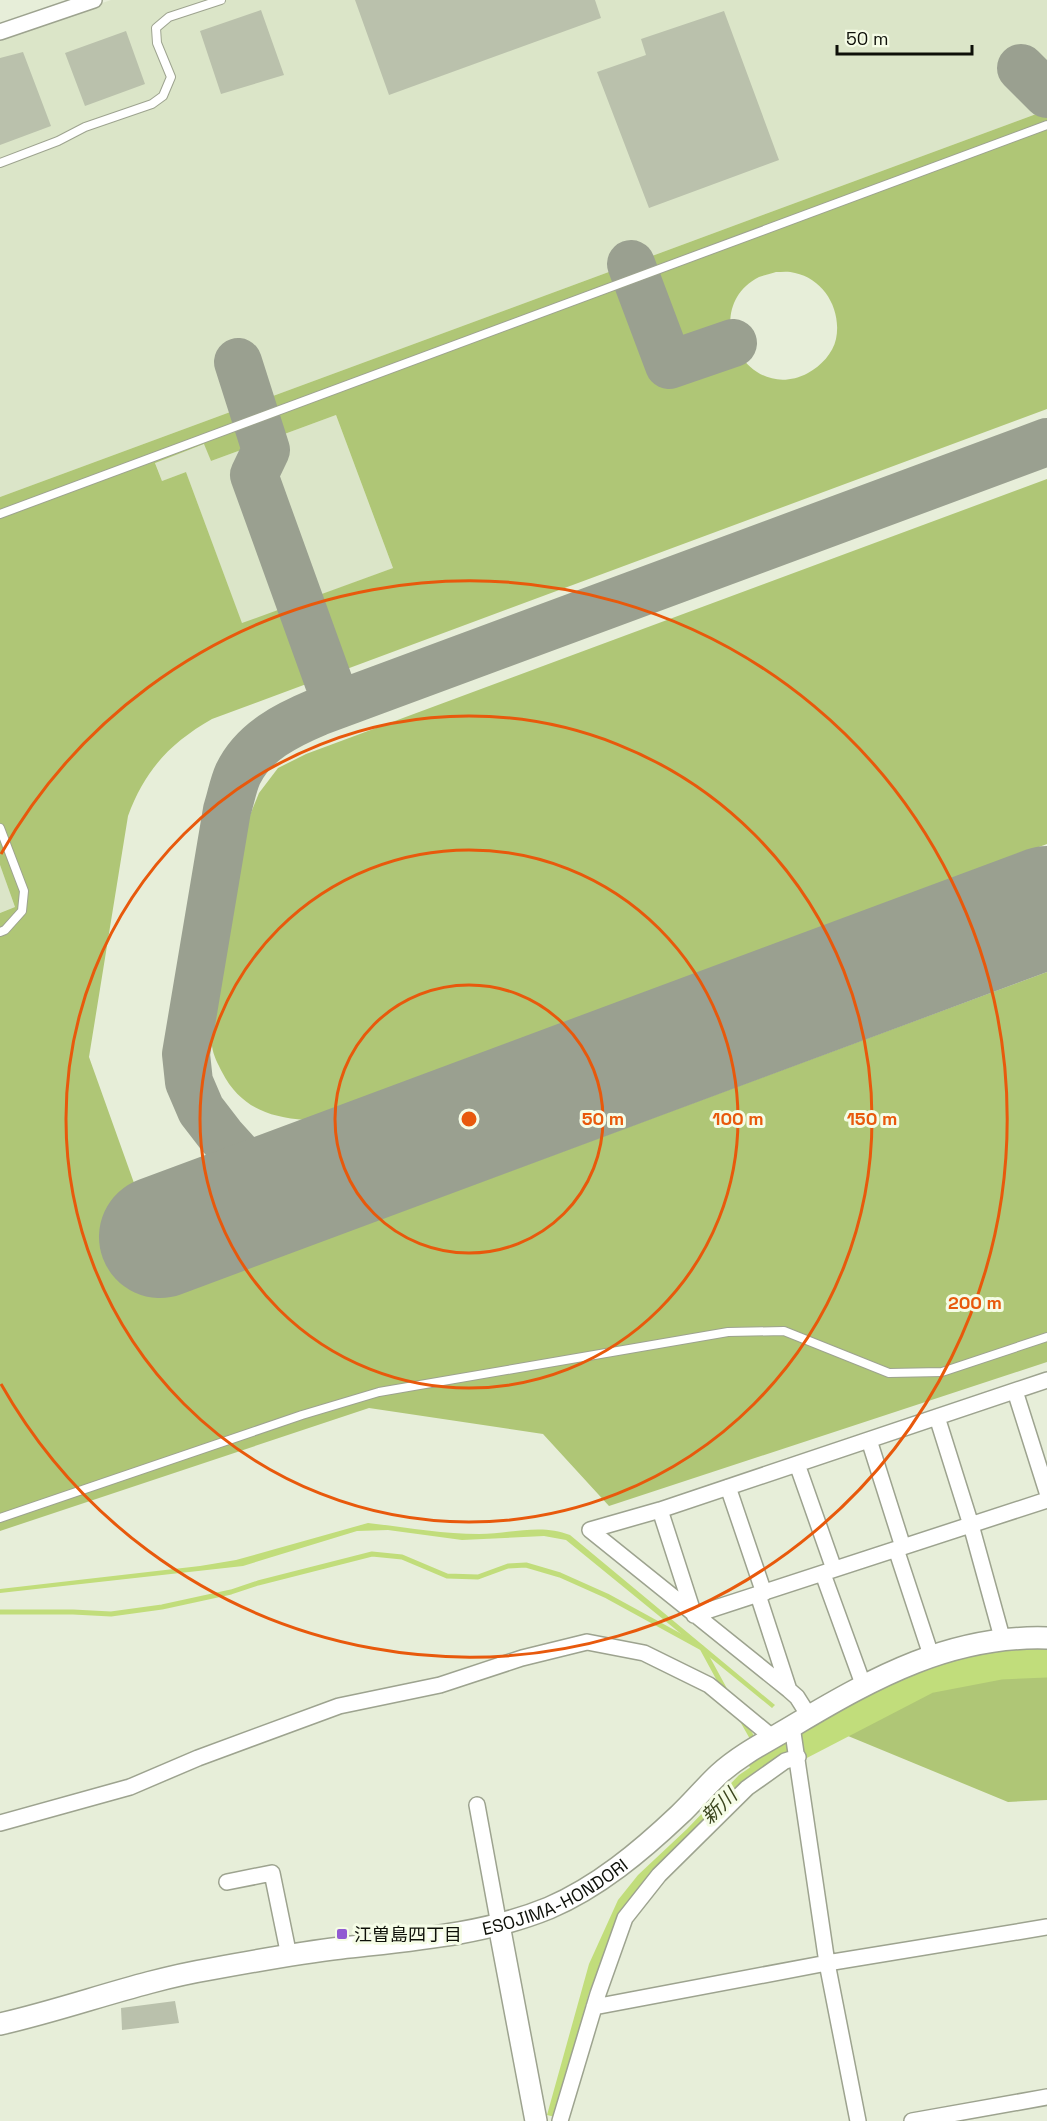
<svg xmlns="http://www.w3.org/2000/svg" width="1047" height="2121" font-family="'Space Grotesk','Noto Sans JP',sans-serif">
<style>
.built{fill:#dbe5c8}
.green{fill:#afc676;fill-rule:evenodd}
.water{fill:#c1dd7b}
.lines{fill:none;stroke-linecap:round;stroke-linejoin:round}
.stream{stroke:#c1dd7b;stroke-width:5}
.river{stroke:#c1dd7b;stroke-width:33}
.taxiway{stroke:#9aa090;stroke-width:48}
.runway{stroke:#9aa090;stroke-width:122}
.building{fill:#bac1ac}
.lane-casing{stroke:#9da38f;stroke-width:10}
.street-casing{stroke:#9da38f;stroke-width:18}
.secondary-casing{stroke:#9da38f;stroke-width:24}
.lane{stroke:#fff;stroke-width:8}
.street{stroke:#fff;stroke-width:15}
.secondary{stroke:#fff;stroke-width:21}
.ring{fill:none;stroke:#e8590c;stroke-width:3}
.poi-dot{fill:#915ad2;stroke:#f5fce6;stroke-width:2}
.labels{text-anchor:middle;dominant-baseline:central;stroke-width:6;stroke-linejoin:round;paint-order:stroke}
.street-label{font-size:18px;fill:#0e1009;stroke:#f5fce6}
.poi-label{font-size:18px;fill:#0e1009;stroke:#f5fce6;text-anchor:start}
.water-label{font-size:20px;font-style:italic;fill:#3b461e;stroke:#f5fce6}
.centre{fill:#e8590c;stroke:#f5fce6;stroke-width:3}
.ring-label{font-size:18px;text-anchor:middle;font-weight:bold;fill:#e8590c;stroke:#f5fce6;stroke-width:6;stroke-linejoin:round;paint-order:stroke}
</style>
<rect width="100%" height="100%" fill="#e7eed9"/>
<path class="built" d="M111,0H1047V110L0,497V38Z
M336,415L393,568L242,624L186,472L162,481L155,462L205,444L211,461Z
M0,865L15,907L0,913Z"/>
<path class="green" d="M1047,110V409L212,719C170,743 145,770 128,816L89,1057L134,1183L178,1294L1047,972V1362L609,1506L543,1434L369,1408L0,1531V913L15,907L0,865V497ZM776,272C782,272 789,271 795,273C824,279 842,310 836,339C833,353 821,366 808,373C746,406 697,309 759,277C764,275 771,274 776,272ZM336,415L393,568L242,623L186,472L162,481L155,463L204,444L211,461Z
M1047,479V844L305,1120C268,1117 240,1107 222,1072C218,1064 213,1055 212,1046C211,1039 212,1030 213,1023L248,820L259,793L278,768L306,754Z
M1047,1654V1800L1008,1802L819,1724L856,1703L934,1667L994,1655Z"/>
<path class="water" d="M368,1523C404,1527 442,1534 479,1534C509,1534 541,1523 570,1535L775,1705L772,1708L566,1540L544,1536L462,1540L388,1530L357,1531L243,1566L0,1593V1589L200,1566L236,1560Z
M1039,1653V1662C1024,1663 1008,1662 993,1664C929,1672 874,1704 818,1733L815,1728C867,1697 923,1664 984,1656C1002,1654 1021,1654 1039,1653Z
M767,1756L772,1763L763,1769L609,1943L589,1993L555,2117L547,2115L589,1964L618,1900L638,1875L687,1829L739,1775Z"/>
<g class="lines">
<path class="stream" d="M0,1612H73L111,1614L162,1607L231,1592L258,1583L372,1554L402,1557L447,1576L478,1577L508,1566L526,1565L560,1575L607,1596L702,1648L726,1692
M741,1718L754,1741"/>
<path class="river" d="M765,1761L927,1677L1000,1663L1047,1661"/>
<path class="taxiway" d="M1021,68L1047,94
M631,264L669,365L733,343
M238,362L266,450L254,475L337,705
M290,1188L240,1157L221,1136L201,1110L189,1082L186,1054L227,810C231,798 233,785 238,774C254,741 287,725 318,712L1047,442"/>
<path class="runway" d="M160,1237L1047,907"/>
</g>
<path class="building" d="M355,0H595L601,18L389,95Z
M261,10L284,75L221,94L200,31Z
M724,11L779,160L649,208L597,72L646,55L641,39Z
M126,31L145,84L85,106L65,53Z
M23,52L51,126L0,145V58Z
M175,2001L179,2023L122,2030L121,2008Z"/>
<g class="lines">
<g class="lane-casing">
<path id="lane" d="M0,163L58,141L85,127L152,104L163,96L171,77L157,43L156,28L169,17L221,0
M0,514L1047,125
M0,828L24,891L22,911L5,930L0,932
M0,1518L302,1415L379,1392L728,1332L784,1331L889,1373L942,1372L1047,1337"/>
</g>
<g class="street-casing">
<path id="street" d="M0,32L94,0
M1015,1391L1047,1492
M937,1417L971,1525L1003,1641
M869,1440L903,1547
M797,1464L834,1569
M728,1487L764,1593
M660,1510L694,1615L1047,1500
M896,1549L931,1655
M823,1574L863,1684
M758,1595L789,1690
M809,1716L797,1697L789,1690L590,1530L660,1510L1047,1380
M792,1726L827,1963L858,2121
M477,1805L499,1925
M0,1823L130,1787L198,1758L339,1706L440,1685L522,1658L587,1642L644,1653L709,1685L772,1737
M227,1882L272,1873L289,1956
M594,2007L827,1963L1047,1927
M560,2121L598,1994L625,1918L659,1875L747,1788L785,1761L798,1757
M912,2121L1047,2097"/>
</g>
<g class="secondary-casing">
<g id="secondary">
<path d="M499,1925L536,2121"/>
<path id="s1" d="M0,2024C71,2008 139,1981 211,1969C254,1961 298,1953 341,1948C411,1940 483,1935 549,1908C598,1887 641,1851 679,1815C693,1802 705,1787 719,1774C742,1753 770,1740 796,1724C875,1677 952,1635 1047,1638"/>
</g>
</g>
<use href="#lane" class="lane"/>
<use href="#street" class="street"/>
<use href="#secondary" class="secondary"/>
</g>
<g class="ring">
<circle cx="469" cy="1119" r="134"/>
<circle cx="469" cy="1119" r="269"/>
<circle cx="469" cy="1119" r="403"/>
<path d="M1 854A538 538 0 1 1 1 1384"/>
</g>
<rect class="poi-dot" x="336" y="1928" width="12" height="12" rx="3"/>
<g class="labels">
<g class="street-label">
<text stroke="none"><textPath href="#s1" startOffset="572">ESOJIMA-HONDORI</textPath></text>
</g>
<g class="poi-label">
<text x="354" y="1934">江曽島四丁目</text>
</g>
<g class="water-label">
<text transform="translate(719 1806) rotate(-44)">新川</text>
</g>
</g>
<circle cx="469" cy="1119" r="9" class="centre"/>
<g class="ring-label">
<text x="603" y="1125">50 m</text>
<text x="738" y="1125">100 m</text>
<text x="872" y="1125">150 m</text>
<text x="975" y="1309">200 m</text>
</g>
<path d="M837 45v9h135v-9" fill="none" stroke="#0e1009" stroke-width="3"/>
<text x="846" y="45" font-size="18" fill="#0e1009" stroke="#f5fce6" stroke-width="4.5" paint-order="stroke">50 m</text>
</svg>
